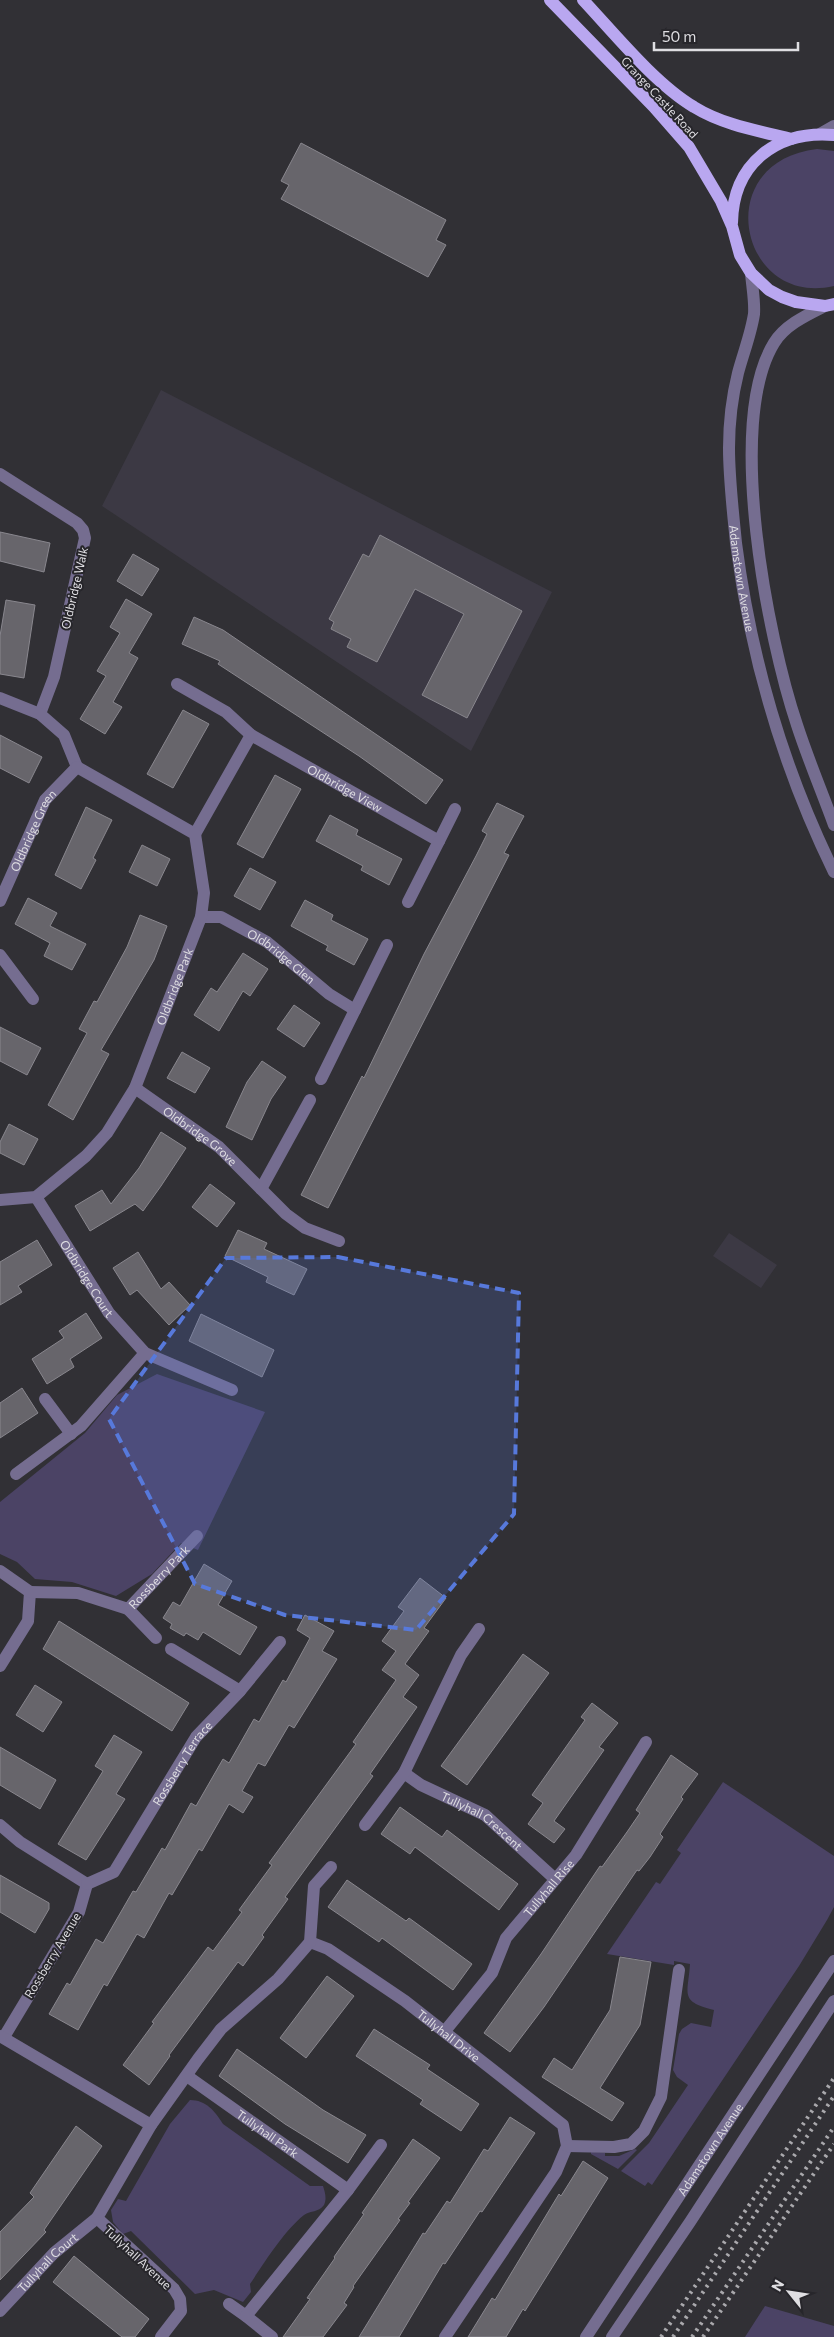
<svg xmlns="http://www.w3.org/2000/svg" width="834" height="2337" font-family="Commissioner,sans-serif">
<style>
.built{fill:#3c3944}
.green{fill:#4b4365}
.building{fill:#67656b;stroke:#89878e}
.lines{fill:none;stroke-linecap:round;stroke-linejoin:round}
.minor{stroke:#756d90;stroke-width:12}
.major{stroke:#b9a7f0;stroke-width:12}
.rail{stroke:#aaa9ad;stroke-width:4;stroke-dasharray:2.5 5;stroke-linecap:butt}
.marked{fill:#5779db;fill-opacity:0.2;stroke:#5779db;stroke-width:4;stroke-dasharray:10 6;stroke-linejoin:round}
.labels{text-anchor:middle;dominant-baseline:central;stroke-width:4;stroke-linejoin:round;paint-order:stroke}
.street-label{font-size:12px;fill:#dfdee2;stroke:#27262b}
</style>
<rect width="100%" height="100%" fill="#313035"/>
<path class="built" d="M161,390L552,592L471,751L102,506Z
M729,1233L777,1265L761,1288L713,1256Z"/>
<path class="green" d="M817,149L834,151V286C740,308 708,162 817,149Z
M157,1374L265,1412L198,1550L181,1543L152,1574L116,1596L72,1582L35,1579L17,1562L0,1554V1502L85,1433L117,1395Z
M723,1782L834,1856V1907L827,1920L799,1966L652,2185L648,2182L645,2186L621,2171L649,2143L688,2085L677,2077L673,2070L679,2034L682,2029L691,2023L711,2027L714,2010C679,2001 688,1995 690,1964L674,1961V1965L607,1954L656,1882L660,1884L681,1853L677,1850Z
M190,2100C206,2100 215,2111 223,2124L310,2186H323C325,2192 327,2199 324,2205C318,2213 311,2210 304,2215C284,2231 264,2263 250,2284L251,2292L243,2302L214,2290L195,2294L131,2231L123,2234L113,2222L111,2210L118,2199L126,2201L170,2124Z
M635,2149L637,2150L618,2169L591,2154V2152L605,2153V2156H619Z
M765,2306L834,2326V2337H745Z"/>
<path class="building" d="M301,143L446,220L436,240L446,245L428,277L281,199L289,185L281,181Z
M0,532L50,543L44,572L0,561Z
M380,535L522,611L467,718L422,695L464,614L415,589L377,662L347,647L351,639L331,629L334,622L329,619L363,554L369,557Z
M133,554L159,569L142,596L117,581Z
M126,599L152,614L129,653L138,658L113,702L122,707L105,734L80,719L106,676L97,671L120,633L110,627Z
M6,600L35,605L24,678L0,674V636Z
M194,617L223,630L443,780L426,804L359,756L218,664L220,661L182,644Z
M183,710L209,724L173,788L147,774Z
M0,735L42,757L29,783L0,768Z
M275,775L301,789L263,858L237,844Z
M497,803L524,816L504,853L509,855L328,1208L301,1195L362,1076L364,1078L424,954L476,856L487,834L482,831Z
M86,807L112,820L93,858L96,860L81,889L55,875Z
M330,815L358,830L356,835L402,859L389,885L361,870L363,866L316,841Z
M142,845L170,859L157,886L129,872Z
M250,868L276,882L260,910L234,896Z
M28,898L57,913L50,926L86,944L72,970L44,956L50,943L15,924Z
M305,900L333,915L331,920L368,939L354,965L326,950L328,946L291,926Z
M140,915L167,926L154,960L101,1050L109,1054L73,1120L48,1105L87,1033L79,1029L94,1001L97,1002L127,947Z
M243,953L268,969L250,996L243,991L219,1031L194,1015L211,988L217,992Z
M294,1005L320,1023L304,1047L277,1029Z
M0,1027L41,1048L27,1075L0,1061Z
M182,1052L210,1068L195,1093L167,1078Z
M262,1061L286,1077L271,1099L252,1140L226,1127L247,1082Z
M9,1124L38,1139L24,1165L0,1153V1142Z
M161,1132L186,1148L161,1186L143,1211L135,1204L90,1231L75,1206L102,1190L111,1204L139,1168Z
M210,1184L235,1203L217,1227L192,1207Z
M238,1230L267,1243L264,1249L307,1269L294,1295L266,1282L268,1277L225,1256Z
M37,1240L52,1265L18,1286L22,1292L0,1305V1262Z
M138,1252L161,1289L169,1282L190,1305L169,1325L137,1290L130,1295L113,1268Z
M86,1313L102,1338L70,1359L74,1367L47,1384L32,1359L64,1338L59,1331Z
M201,1314L274,1350L262,1377L189,1341Z
M22,1388L38,1413L0,1438V1403Z
M204,1564L232,1581L218,1605L257,1627L240,1655L203,1632L198,1640L186,1633L184,1636L170,1628L172,1624L163,1618L173,1602L180,1606Z
M420,1578L446,1598L424,1628L429,1631L405,1664L419,1675L403,1697L417,1707L370,1774L373,1776L285,1897L288,1899L262,1935L264,1937L243,1966L238,1962L169,2055L170,2056L149,2085L123,2065L154,2023L152,2022L208,1947L213,1951L242,1912L239,1910L272,1865L269,1863L356,1744L353,1742L396,1680L382,1670L396,1651L382,1641L404,1611L398,1607Z
M305,1615L334,1631L322,1651L337,1659L294,1728L289,1725L265,1766L258,1763L242,1791L253,1797L243,1813L229,1804L202,1851L199,1849L172,1895L169,1893L144,1938L137,1934L107,1986L104,1984L78,2030L49,2014L67,1983L70,1985L96,1939L103,1943L133,1891L136,1892L162,1848L165,1850L191,1803L196,1806L223,1759L229,1763L254,1719L259,1722L283,1680L286,1682L310,1638L297,1630Z
M59,1621L189,1703L172,1731L43,1649Z
M523,1654L549,1673L467,1785L441,1766Z
M35,1685L62,1702L43,1732L16,1715Z
M592,1703L618,1723L599,1747L604,1750L554,1821L565,1829L554,1843L528,1824L543,1803L532,1795L585,1720L581,1717Z
M114,1735L142,1752L116,1794L125,1799L86,1860L58,1844L103,1771L95,1766Z
M0,1747L56,1780L40,1809L0,1785Z
M671,1755L698,1774L681,1797L683,1799L660,1834L663,1837L650,1857L639,1871L637,1870L544,2007L510,2052L484,2033L541,1954L600,1866L602,1867L627,1832L640,1813L636,1810Z
M400,1807L442,1837L447,1830L518,1884L499,1910L415,1847L410,1854L381,1834Z
M0,1875L49,1903V1909L35,1933L0,1912Z
M347,1880L406,1921L409,1918L472,1964L453,1990L382,1938L379,1942L328,1907Z
M620,1957L651,1962L640,2025L600,2088L624,2103L612,2121L542,2077L554,2058L572,2070L610,2010Z
M327,1976L354,1996L306,2058L280,2038Z
M374,2029L430,2065L427,2069L479,2104L461,2131L420,2104L423,2100L356,2056Z
M237,2049L323,2110L366,2135L348,2163L285,2124L219,2076Z
M510,2117L535,2133L482,2212L480,2211L445,2264L443,2263L399,2337H359L423,2233L425,2234L447,2201L450,2203L484,2149L488,2151Z
M76,2126L102,2146L44,2230L46,2232L0,2280V2232L34,2197L30,2193Z
M413,2139L440,2158L408,2202L410,2203L398,2219L400,2220L353,2286L354,2287L344,2303L347,2305L323,2337H283L310,2299L307,2298L335,2258L334,2257L364,2214L362,2213Z
M583,2161L608,2178L525,2311L523,2309L506,2337H468L492,2298L495,2300L559,2194L561,2196Z
M74,2256L149,2319L135,2337H122L53,2282Z"/>
<g class="lines">
<g class="minor">
<path d="M820,134L834,126"/>
<path id="s1" d="M751,273C752,286 755,301 754,314C751,334 743,354 738,373C732,397 729,424 729,448C729,479 733,512 736,543C751,659 782,766 834,872"/>
<path d="M825,306C807,315 785,325 774,343C725,423 768,639 797,725C808,759 822,792 834,825"/>
<path d="M0,474L77,523L83,530L85,538L54,677L40,714"/>
<path d="M177,684L226,712L251,735L195,834"/>
<path d="M0,698L40,714L64,735L77,767"/>
<path id="s2" d="M251,735L439,841L455,809"/>
<path id="s3" d="M0,901L45,800L77,767"/>
<path d="M408,902L439,841"/>
<path id="s4" d="M201,917H221L267,942L329,994L355,1010"/>
<path d="M0,955L33,999"/>
<path d="M321,1079L387,945"/>
<path id="s5" d="M135,1088L219,1147L286,1214L305,1228L339,1241"/>
<path d="M261,1189L310,1100"/>
<path id="s6" d="M36,1197L109,1313L145,1353L232,1390"/>
<path id="s7" d="M0,1200L36,1197L86,1156L107,1133L135,1088L201,917L204,893L195,834L77,767"/>
<path d="M45,1399L71,1434"/>
<path d="M16,1474L81,1426L145,1353"/>
<path d="M0,1571L30,1592L28,1621L0,1666"/>
<path id="s8" d="M30,1592L78,1593L128,1609L197,1536"/>
<path d="M128,1609L156,1638"/>
<path d="M171,1649L240,1691"/>
<path id="s9" d="M404,1773L421,1785L485,1815L555,1879"/>
<path d="M0,1825L20,1842L87,1884L79,1912L4,2037"/>
<path d="M365,1825L404,1773L461,1655L479,1629"/>
<path id="s10" d="M87,1884L114,1872L196,1737L240,1691L280,1642"/>
<path id="s11" d="M310,1942L328,1949L405,2001L563,2125L567,2146L556,2172L445,2337"/>
<path id="s12" d="M445,2031L492,1973L506,1938L576,1855L646,1742"/>
<path d="M0,2036L151,2125"/>
<path id="s13" d="M187,2076L348,2190"/>
<path d="M567,2146L614,2147L631,2144L644,2131L661,2097L679,1970"/>
<path d="M229,2304L246,2316"/>
<path id="s14" d="M0,2311L54,2253L97,2218"/>
<path d="M161,2337L181,2311L180,2299L174,2289L97,2218L151,2125L198,2059L221,2029L278,1979L310,1942L314,1886L331,1867"/>
<path d="M272,2337L246,2316L348,2190L381,2145"/>
<path id="s15" d="M586,2337L834,1961"/>
<path d="M612,2337L690,2222L834,2001"/>
</g>
<path class="major" d="M550,0L654,107L689,147L721,201L732,226L740,255L751,273L769,290L782,297L796,302L825,306L834,304
M583,0C614,33 655,84 694,107C723,125 759,131 792,139
M732,223C733,164 776,130 834,135"/>
<path class="rail" d="M661,2337L834,2078
M673,2337L834,2096
M692,2337L834,2127
M703,2337L834,2144"/>
</g>
<path class="marked" d="M338,1257L519,1293L514,1514L416,1630L285,1615L195,1584L109,1419L226,1258Z"/>
<g class="labels">
<g class="street-label">
<text transform="translate(660 97) rotate(47)">Grange Castle Road</text>
<text stroke="none"><textPath href="#s1" startOffset="309">Adamstown Avenue</textPath></text>
<text transform="translate(74 588) rotate(-77)">Oldbridge Walk</text>
<text stroke="none"><textPath href="#s2" startOffset="108">Oldbridge View</textPath></text>
<text stroke="none"><textPath href="#s3" startOffset="78">Oldbridge Green</textPath></text>
<text stroke="none"><textPath href="#s4" startOffset="92">Oldbridge Glen</textPath></text>
<text stroke="none"><textPath href="#s7" startOffset="294">Oldbridge Park</textPath></text>
<text stroke="none"><textPath href="#s5" startOffset="81">Oldbridge Grove</textPath></text>
<text stroke="none"><textPath href="#s6" startOffset="96">Oldbridge Court</textPath></text>
<text stroke="none"><textPath href="#s8" startOffset="145">Rossberry Park</textPath></text>
<text stroke="none"><textPath href="#s10" startOffset="158">Rossberry Terrace</textPath></text>
<text stroke="none"><textPath href="#s9" startOffset="92">Tullyhall Crescent</textPath></text>
<text stroke="none"><textPath href="#s12" startOffset="178">Tullyhall Rise</textPath></text>
<text transform="translate(52 1955) rotate(-59)">Rossberry Avenue</text>
<text stroke="none"><textPath href="#s11" startOffset="168">Tullyhall Drive</textPath></text>
<text stroke="none"><textPath href="#s13" startOffset="99">Tullyhall Park</textPath></text>
<text stroke="none"><textPath href="#s15" startOffset="225">Adamstown Avenue</textPath></text>
<text transform="translate(138 2257) rotate(43)">Tullyhall Avenue</text>
<text stroke="none"><textPath href="#s14" startOffset="68">Tullyhall Court</textPath></text>
</g>
</g>
<g transform="translate(789 2292) rotate(300)" stroke="#27262b" stroke-width="4" paint-order="stroke">
<path d="M0-4L9 19L0 12L-9 19Z" fill="#dfdee2"/>
<text y="-8" font-size="14" font-weight="bold" text-anchor="middle" fill="#dfdee2">N</text>
</g>
<path d="M654 42v8h144v-8" fill="none" stroke="#dfdee2" stroke-width="2.5"/>
<text x="662" y="42" font-size="15" fill="#dfdee2" stroke="#27262b" stroke-width="4" paint-order="stroke">50 m</text>
</svg>
